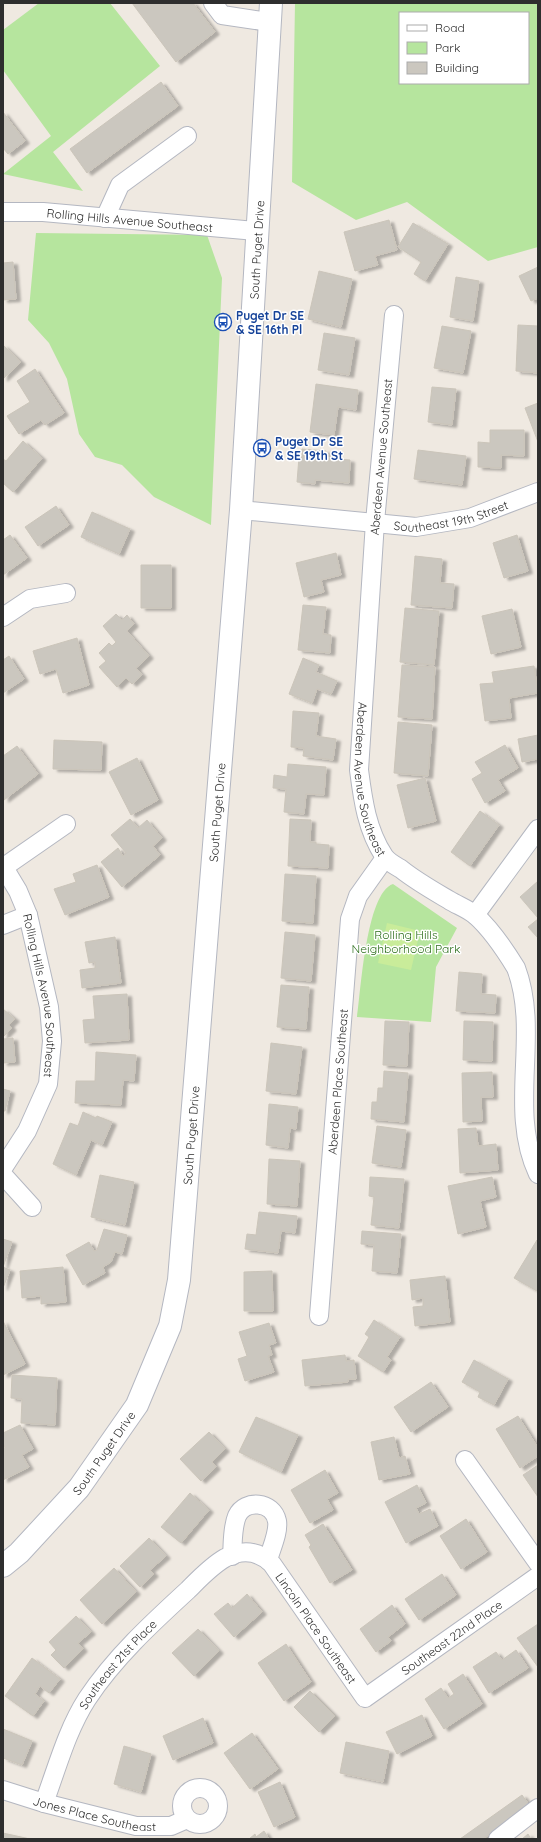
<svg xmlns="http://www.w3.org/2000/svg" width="541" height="1842" font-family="Quicksand,sans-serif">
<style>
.green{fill:#b6e59e;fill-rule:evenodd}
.pitch{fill:#c9ec9a}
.building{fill:#cbc7bf;stroke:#cbc5ba;filter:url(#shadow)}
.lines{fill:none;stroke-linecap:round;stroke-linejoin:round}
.street-casing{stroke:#b4b7c1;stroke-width:20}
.secondary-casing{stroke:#b4b7c1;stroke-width:24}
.street{stroke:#fff;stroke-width:18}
.secondary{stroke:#fff;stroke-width:22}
.labels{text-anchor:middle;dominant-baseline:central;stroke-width:3;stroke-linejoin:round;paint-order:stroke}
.street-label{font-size:12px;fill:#2e2e2e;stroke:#fff}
.transit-label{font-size:12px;font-weight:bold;fill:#164399;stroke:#fff;text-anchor:start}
.park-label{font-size:12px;fill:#2c6e1b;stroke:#fff}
</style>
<defs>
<filter id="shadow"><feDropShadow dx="4.5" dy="2.5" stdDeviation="1" flood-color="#0004"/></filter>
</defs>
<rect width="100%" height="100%" fill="#efe9e1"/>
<path class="green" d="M39,3H110L160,66L53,152L83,191L3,174L51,136L3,70V30Z
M295,3H538V247L488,261L407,202L356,220L292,182ZM400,13H528V83H400Z
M36,233L207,235L222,278L211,525L154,497L122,465L95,457L79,434L67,379L49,343L28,320Z
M393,884L457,928L436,967L431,1022L357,1017C361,991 366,893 393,884Z"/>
<path class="pitch" d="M387,923L420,931L411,970L378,963Z"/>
<path class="building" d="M132,3H193L215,32L176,62Z
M161,82L178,106L87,173L70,149Z
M3,112L25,141L8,154L3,148Z
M389,220L397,250L375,256L378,265L355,271L344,232Z
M413,223L448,244L425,281L414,274L421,262L398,247Z
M13,262L16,299L3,300V263Z
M538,267V298L531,301L519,276Z
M319,271L352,279L341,327L308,319Z
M456,277L479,281L473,321L450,317Z
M518,325L538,326V373L516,371Z
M442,326L471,331L463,373L434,368Z
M324,333L355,338L349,375L318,370Z
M3,345L21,362L3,379Z
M35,369L64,413L45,425L41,420L19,434L7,416L30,402L17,381Z
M316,384L358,390L356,410L338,407L334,435L310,432Z
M432,387L456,389L452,425L428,422Z
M538,403V442L525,408Z
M490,430H524V456L501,455V468L478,467V442L490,443Z
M23,441L42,458L13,492L3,483V459L6,461Z
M302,449L326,451L325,458L350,460L349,483L315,480V484L297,482L299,457H302Z
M418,450L466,456L462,485L414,479Z
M56,506L69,525L38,546L25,527Z
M92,512L130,529L119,554L81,537Z
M10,535L27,558L3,575V540Z
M517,535L528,571L504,578L493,543Z
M336,553L341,575L321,580L324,592L304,597L296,563Z
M415,556L442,559L440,583L454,584L452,608L411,605Z
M141,565H171V608H141Z
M303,605L326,607L323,634L331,635L330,653L298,650Z
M405,608L439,611L434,665L400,662Z
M512,609L521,647L491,654L482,616Z
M116,614L122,620L127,615L134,624L127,631L149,656L136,668L142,675L132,684L126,678L117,687L99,667L106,661L99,653L109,643L112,646L116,642L103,626Z
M77,638L89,685L63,693L56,669L40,674L33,651Z
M9,656L24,679L3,693V660Z
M303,658L319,665L316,672L337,681L331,694L317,689L312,703L289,694Z
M402,665L435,667L432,719L398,717Z
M534,666L538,693L509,698L511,718L485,721L480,684L494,683L492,672Z
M293,711L319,713L316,736L336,739L333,760L303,756L304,748L291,747Z
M398,722L432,725L428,776L394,773Z
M538,735V759L522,762L518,739Z
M54,740L102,742L101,770L53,769Z
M505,745L518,768L498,780L505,791L485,803L472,779L482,773L475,762Z
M17,746L38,774L4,800L3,756Z
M137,758L158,800L131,815L109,772Z
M288,764L326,767L324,795L306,794L304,814L284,812L286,789L273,788L274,775L287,777Z
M425,778L436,821L408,828L397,785Z
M480,811L499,825L470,866L451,852Z
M130,819L138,828L147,820L162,838L153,846L160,855L122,887L101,862L118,848L123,856L126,853L111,835Z
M290,819L311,820L310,842H316V844L329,845L328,868L288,866Z
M97,865L109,897L65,915L54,889L76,882L73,874Z
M285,874L316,876L313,923L282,921Z
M538,881V918L520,897Z
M538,919V938L528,927Z
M285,932L315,935L311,981L281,978Z
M115,937L121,983L82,988L80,970L95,968V962L89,963L85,942Z
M459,972L482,974L481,994L496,995L495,1013L456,1011Z
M281,985L309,987L306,1029L277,1027Z
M127,994L129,1040L85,1043L83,1020L95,1019L93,996Z
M3,1009L15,1019L9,1025L12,1028L3,1037Z
M385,1021L409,1022L407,1066L383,1065Z
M464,1021L493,1022L492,1061L463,1060Z
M13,1038L15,1062L3,1063V1039Z
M271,1043L302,1047L296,1094L266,1091Z
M96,1052L136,1055L134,1081L123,1080L121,1105L75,1103L76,1081H95Z
M384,1071L408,1073L404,1122L371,1119L372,1102H377L378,1088H383Z
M492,1072L493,1097H481L482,1121L463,1122L462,1073Z
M3,1089L10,1091L5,1111H3Z
M269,1104L298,1107L296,1129L290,1128L288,1148L266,1145Z
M83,1112L96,1118L97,1116L112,1122L102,1145L91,1140L76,1175L53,1164L70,1123L78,1126Z
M377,1126L406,1130L401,1167L372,1163Z
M476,1128L478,1146L496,1144L498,1170L460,1173L458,1129Z
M269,1159L300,1161L297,1206L267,1204Z
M100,1175L134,1182L125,1225L91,1217Z
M370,1177L404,1179L399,1228L371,1225L374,1197L369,1196Z
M492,1177L496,1197L480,1201L486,1227L458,1234L448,1186Z
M259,1212L297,1216L295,1233L281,1231L278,1253L245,1249L247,1234L256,1235Z
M104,1229L127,1235L122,1254L115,1252L111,1262L103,1267L105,1273L83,1285L66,1255L89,1242L94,1251L97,1250Z
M362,1231L401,1234L397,1273L372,1271L374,1245L361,1244Z
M3,1239L12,1242L3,1267L10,1270L3,1288Z
M537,1240L538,1289L537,1291L514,1278Z
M63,1267L66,1302L41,1304V1296L22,1298L20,1271Z
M272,1271L273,1311H244V1272Z
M445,1276L450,1322L415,1326L413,1307L423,1306V1298L412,1300L410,1280Z
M374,1320L400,1337L387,1357L391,1360L383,1372L358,1356L369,1337L365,1334Z
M3,1321L25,1364L3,1375Z
M269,1323L276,1343L269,1345L272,1355L268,1356L274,1372L245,1381L238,1359L247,1356L239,1332Z
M345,1355L346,1361L354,1360L356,1379H348V1382L305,1386L302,1360Z
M474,1360L508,1379L494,1405L478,1397L480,1392L462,1382Z
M12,1375L57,1378L55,1425L21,1423L22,1399L11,1398Z
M431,1382L448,1407L411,1432L394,1407Z
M518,1416L538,1448V1456L520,1468L496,1429Z
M256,1417L298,1435L281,1472L239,1452Z
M20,1425L33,1449L22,1455L29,1467L3,1480V1449L5,1448L3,1443V1433Z
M209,1432L225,1449L212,1462L216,1467L201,1481L180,1459Z
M394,1437L399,1458L405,1456L410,1474L379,1480L371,1442Z
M538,1465V1497L523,1475Z
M325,1470L338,1493L327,1499L333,1510L310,1523L291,1490Z
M417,1485L426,1503L416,1508L419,1514L430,1509L438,1526L406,1543L385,1502Z
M190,1493L209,1510L181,1543L161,1527Z
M466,1519L487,1552L461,1569L440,1536Z
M323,1524L352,1570L330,1583L309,1547L311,1545L305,1535Z
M149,1538L166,1556L150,1570L154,1574L140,1587L120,1566Z
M114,1568L136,1592L102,1624L80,1600Z
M442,1574L456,1595L419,1620L405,1599Z
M247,1594L262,1612L234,1637L214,1614L228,1603L232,1608Z
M392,1605L405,1624L388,1637L391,1641L376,1652L360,1629Z
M76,1616L91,1632L78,1643L83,1649L64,1668L51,1655L56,1650L49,1642Z
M538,1624V1667L517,1638Z
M198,1629L219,1651L194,1676L172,1653Z
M286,1644L311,1682L284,1701L258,1663Z
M516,1650L528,1668L489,1693L473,1667L496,1652L502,1660Z
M32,1658L60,1679L49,1693L40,1686L35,1694L44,1701L33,1716L5,1696Z
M463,1674L482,1704L444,1729L425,1699L441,1688L448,1698L454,1694L448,1684Z
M310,1691L335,1716L319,1732L294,1707Z
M422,1715L432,1736L397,1754L386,1732Z
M203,1718L213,1743L173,1760L163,1736Z
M3,1729L32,1741L22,1765L3,1758Z
M252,1733L278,1769L250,1789L224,1753Z
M346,1742L389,1751L383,1782L340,1773Z
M124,1746L151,1754L141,1792L114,1784Z
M280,1782L295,1817L274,1827L258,1792Z
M522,1795L530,1806L483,1839H460Z
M264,1831L269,1839H249L255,1834L256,1837Z
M3,1833L30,1839H3Z
M528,1834L531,1839H522Z"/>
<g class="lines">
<g class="street-casing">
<g id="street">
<path d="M213,3L222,15L269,22"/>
<path id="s1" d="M3,212H43L256,231"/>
<path d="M105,218L120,185L187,136"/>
<path id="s2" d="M394,315L375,522L359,770C363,801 367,830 384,856C388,862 396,866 401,869C416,881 432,890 449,900C457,905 468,909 475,915C491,929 505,950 516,968C541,1034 507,1108 538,1174"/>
<path id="s3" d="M241,510L416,527L470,518L538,492"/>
<path d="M3,617L30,599L66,593"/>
<path id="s4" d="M3,866L18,891L28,915L49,1007L52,1041L48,1084L27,1131L3,1168"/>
<path d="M4,867L66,824"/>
<path d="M475,915L538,829"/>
<path d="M3,925L28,915"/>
<path d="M3,1175L32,1207"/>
<path id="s5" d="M319,1316L350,919L358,896L385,858"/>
<path d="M465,1460L538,1563"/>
<path d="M232,1556C233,1544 232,1528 237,1516C245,1499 273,1501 277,1521C279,1532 271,1549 268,1560"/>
<circle cx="200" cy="1806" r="18"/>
<path id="s6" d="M3,1790L44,1803L136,1826H171L187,1819"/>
<path id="s7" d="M44,1803C57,1768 67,1730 87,1699C114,1658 152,1623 188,1590C199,1579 211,1566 225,1558C242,1549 258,1550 272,1564L365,1698L538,1576"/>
<path d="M498,1839L538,1808"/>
</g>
</g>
<g class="secondary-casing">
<g id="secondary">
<path id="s8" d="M3,1566L19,1553L79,1488L137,1405L170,1326L179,1280L241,510L271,3"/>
</g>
</g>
<use href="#street" class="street"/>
<use href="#secondary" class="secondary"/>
</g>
<defs>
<g id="bus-ring" transform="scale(0.9)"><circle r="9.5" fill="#fff" stroke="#1a4fb4" stroke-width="1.5"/><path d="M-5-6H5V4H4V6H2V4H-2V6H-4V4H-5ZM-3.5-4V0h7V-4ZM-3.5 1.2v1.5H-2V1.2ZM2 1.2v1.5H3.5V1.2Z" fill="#1a4fb4"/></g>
</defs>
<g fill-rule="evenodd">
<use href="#bus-ring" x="223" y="322"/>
<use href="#bus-ring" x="262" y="448"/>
</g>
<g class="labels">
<g class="street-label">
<text stroke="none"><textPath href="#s1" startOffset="127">Rolling Hills Avenue Southeast</textPath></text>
<text stroke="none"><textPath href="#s8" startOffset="1376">South Puget Drive</textPath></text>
<text transform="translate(381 457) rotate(-85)">Aberdeen Avenue Southeast</text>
<text stroke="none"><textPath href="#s3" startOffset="212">Southeast 19th Street</textPath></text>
<text stroke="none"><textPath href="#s2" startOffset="467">Aberdeen Avenue Southeast</textPath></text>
<text stroke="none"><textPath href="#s8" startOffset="812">South Puget Drive</textPath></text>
<text stroke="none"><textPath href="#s4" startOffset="137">Rolling Hills Avenue Southeast</textPath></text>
<text stroke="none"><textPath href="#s5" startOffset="235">Aberdeen Place Southeast</textPath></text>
<text stroke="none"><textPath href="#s8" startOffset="488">South Puget Drive</textPath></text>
<text stroke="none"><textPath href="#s8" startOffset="152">South Puget Drive</textPath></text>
<text stroke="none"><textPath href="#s7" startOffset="440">Lincoln Place Southeast</textPath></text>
<text stroke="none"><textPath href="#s7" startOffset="631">Southeast 22nd Place</textPath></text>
<text stroke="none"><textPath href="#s7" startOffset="159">Southeast 21st Place</textPath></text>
<text stroke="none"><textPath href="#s6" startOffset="95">Jones Place Southeast</textPath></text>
</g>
<g class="transit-label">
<text x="236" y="315">Puget Dr SE<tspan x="236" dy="14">&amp; SE 16th Pl</tspan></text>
<text x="275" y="441">Puget Dr SE<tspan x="275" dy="14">&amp; SE 19th St</tspan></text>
</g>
<g class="park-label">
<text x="406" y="934">Rolling Hills<tspan x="406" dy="14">Neighborhood Park</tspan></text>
</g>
</g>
<rect width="541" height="1842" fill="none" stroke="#2e2e2e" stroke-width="8"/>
<rect x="399" y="12" width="130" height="72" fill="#ffffff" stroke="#ababab"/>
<rect x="407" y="25" width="20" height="6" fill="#ffffff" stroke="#ababab"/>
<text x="435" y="32" font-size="12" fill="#2e2e2e">Road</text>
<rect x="407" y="42" width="20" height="12" fill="#b6e59e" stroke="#ababab"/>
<text x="435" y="52" font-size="12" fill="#2e2e2e">Park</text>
<rect x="407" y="62" width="20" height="12" fill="#cbc7bf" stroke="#ababab"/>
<text x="435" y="72" font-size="12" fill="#2e2e2e">Building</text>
</svg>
